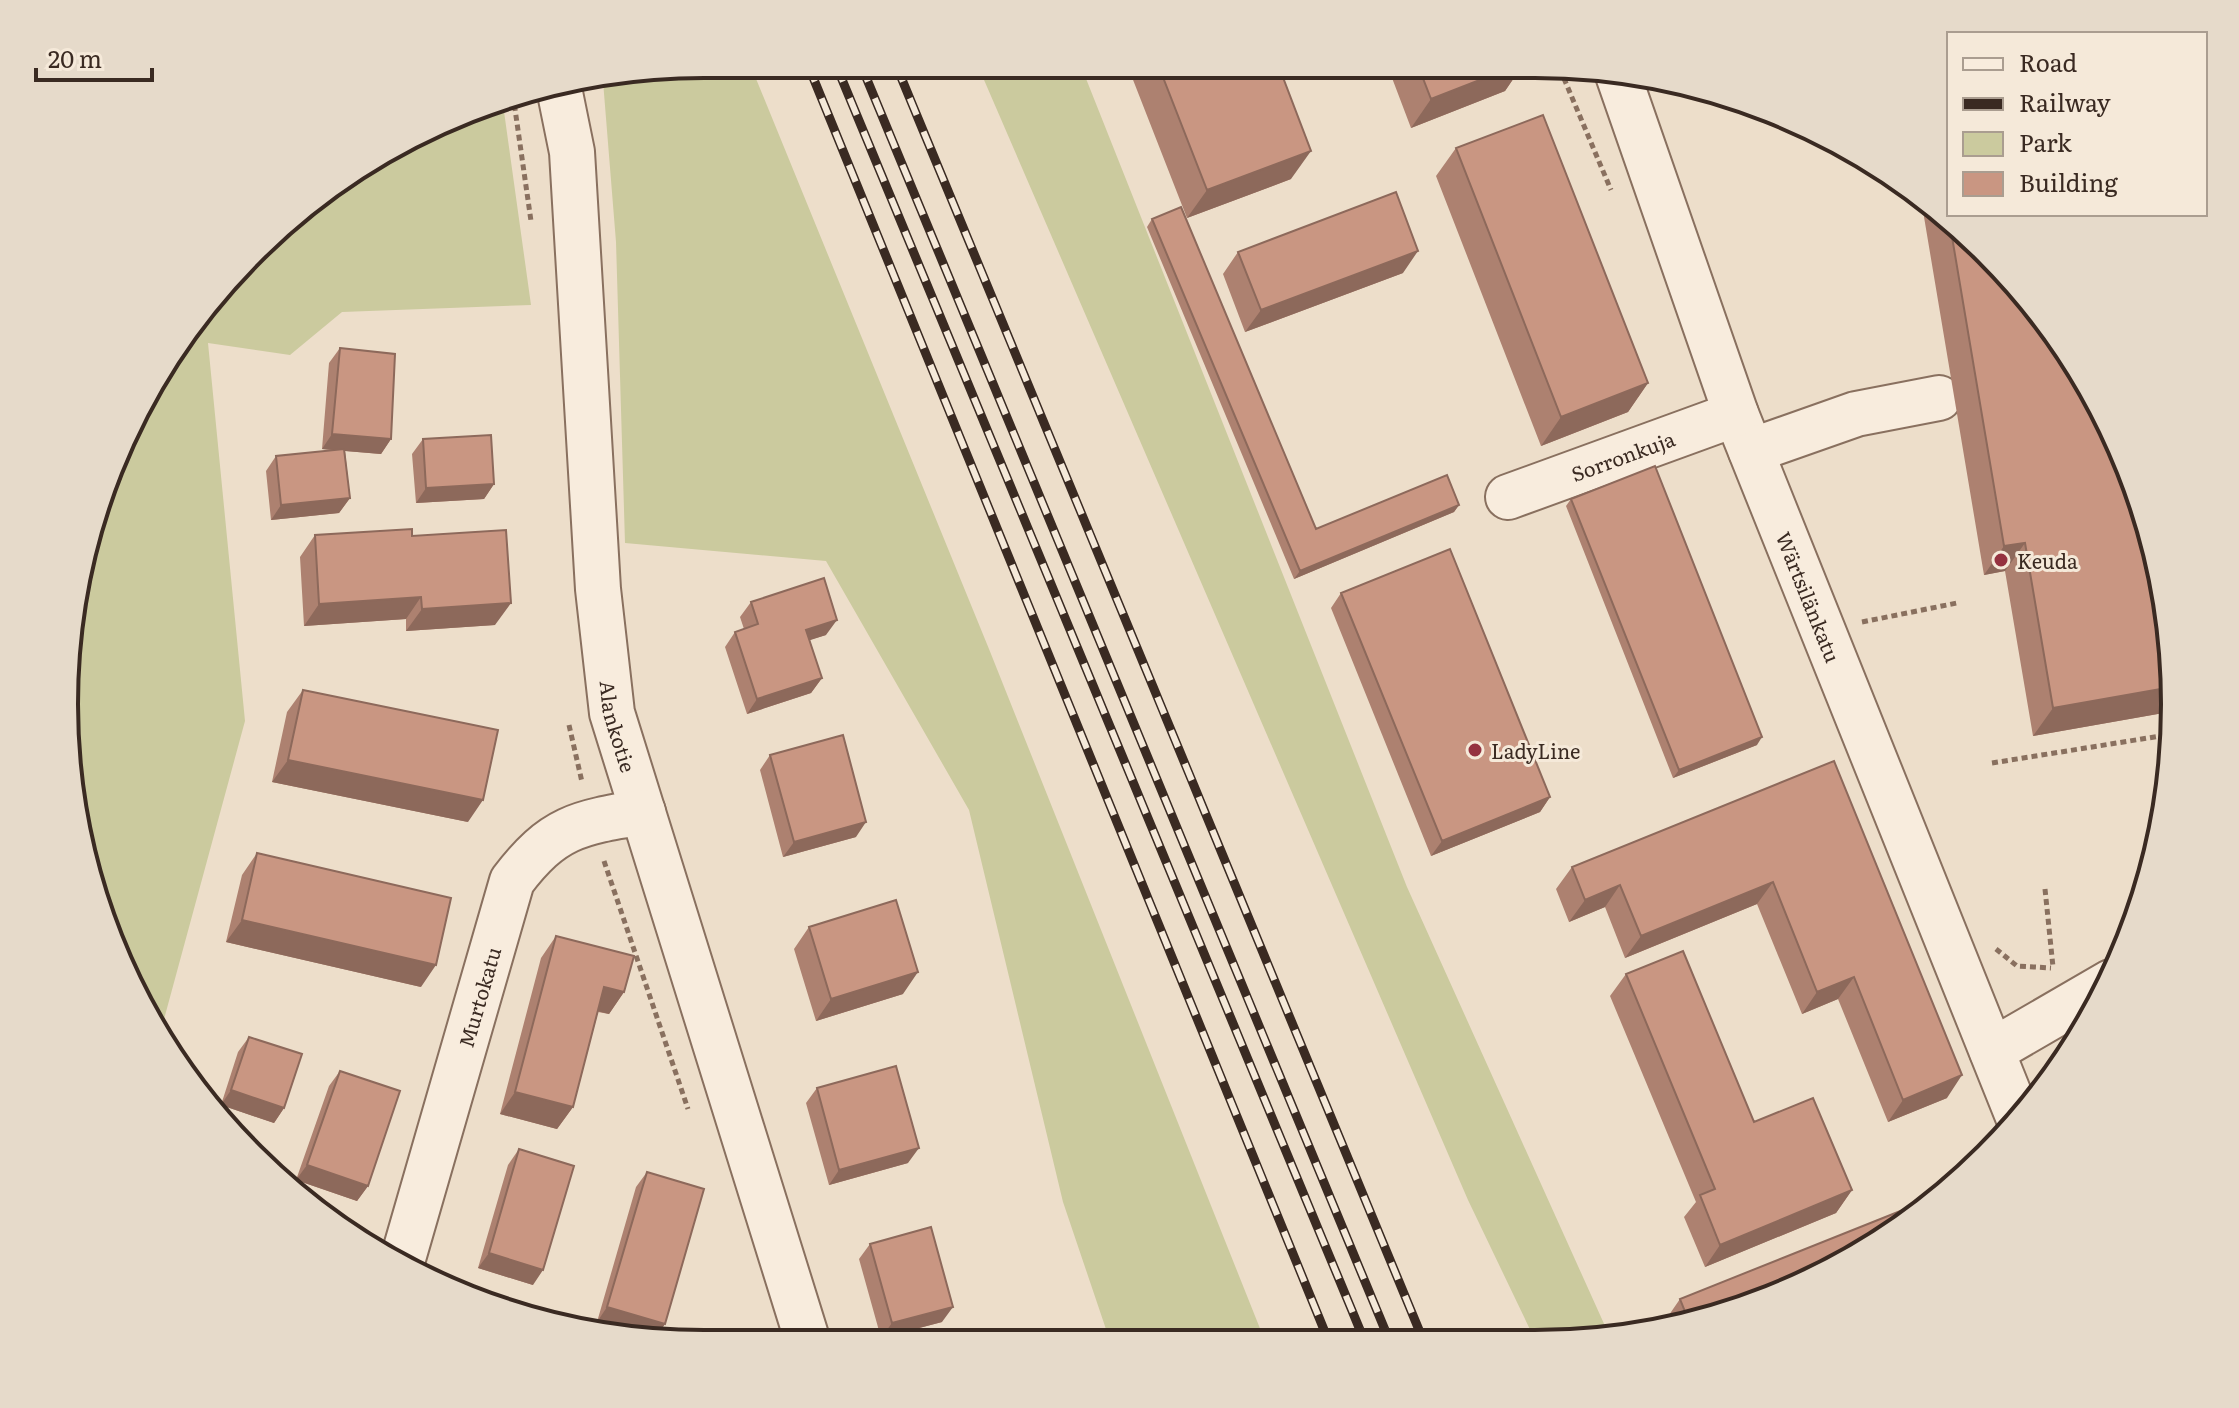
<svg xmlns="http://www.w3.org/2000/svg" width="2239" height="1408" font-family="Literata,serif">
<style>
.green{fill:#cbca9e}
.lines{fill:none;stroke-linecap:round;stroke-linejoin:round}
.minor-casing{stroke:#89705f;stroke-width:48}
.path{stroke:#89705f;stroke-width:5;stroke-dasharray:6 4;stroke-linecap:butt}
.minor{stroke:#f8ecdd;stroke-width:44}
.rail-casing{stroke:#3a2a22;stroke-width:9}
.rail{stroke:#f5e9d9;stroke-width:6;stroke-dasharray:18;stroke-linecap:butt}
.wall{fill:#ad8170}
.shaded-wall{fill:#8d695b}
.building{fill:#c99682;stroke:#8d695b;stroke-width:2}
.poi-dot{fill:#953240;stroke:#f5e9d9;stroke-width:3}
.labels{text-anchor:middle;dominant-baseline:central;stroke-width:6;stroke-linejoin:round;paint-order:stroke}
.street-label{font-size:20px;fill:#3a2a22;stroke:#f5e9d9}
.poi-label{font-size:20px;fill:#3a2a22;stroke:#f5e9d9;text-anchor:start}
.rim{fill:none;stroke:#3a2a22;stroke-width:4}
</style>
<rect width="100%" height="100%" fill="#eddeca"/>
<path class="green" d="M704,64H750L989,649L1265,1341H1110L1063,1202L969,810L826,561L625,543L616,242L603,81Z
M978,66H1081L1407,887L1610,1337L1577,1343L1536,1342L1468,1200Z
M502,97L531,305L342,312L290,355L208,343L245,721L160,1034L86,870L65,663L98,498L197,314L348,172Z"/>
<g class="lines">
<g class="minor-casing">
<g id="minor">
<path id="s1" d="M1616,69L1736,414L2019,1119"/>
<path id="s2" d="M559,88L572,152L598,589L612,713L807,1339"/>
<path d="M1751,451L1856,414L1939,398"/>
<path id="s3" d="M1508,497L1736,414"/>
<path d="M1992,1051L2111,982"/>
<path id="s4" d="M402,1262L512,881C553,827 577,823 643,812"/>
</g>
</g>
<path class="path" d="M1560,69L1611,190
M513,95L531,221
M1862,622L1957,603
M569,725L582,782
M1992,763L2173,734
M604,861L688,1109
M2045,889L2053,967
M1996,949L2017,966L2051,968"/>
<use href="#minor" class="minor"/>
<g class="rail-casing">
<path id="rail" d="M808,65L1329,1342
M836,65L1365,1342
M861,65L1390,1342
M896,65L1424,1342"/>
</g>
<use href="#rail" class="rail"/>
</g>
<path class="wall" d="M1128,67H1279L1291,179L1187,218Z
M1359,68L1520,69L1505,91L1411,128L1389,70L1364,80Z
M1456,148L1648,383L1628,412L1541,446L1436,176Z
M1920,193L1925,197L2016,282L2170,621L2172,708L2169,712L2033,736L2005,571L1984,575Z
M1152,219L1316,529L1459,505L1454,512L1294,579L1147,227Z
M1238,252L1403,273L1245,332L1223,274Z
M340,348L391,439L381,454L345,451L350,498L339,513L271,520L266,471L276,456L332,450L322,449L329,363Z
M423,439L494,484L484,499L416,503L412,454Z
M1571,499L1757,745L1673,778L1566,506Z
M315,535L412,536L495,625L406,631V619L304,626L300,557Z
M1341,593L1550,797L1540,812L1431,856L1331,608Z
M751,602L826,635L809,640L822,678L811,693L747,714L725,647L735,632L744,629L740,617Z
M303,690L468,822L272,782L287,712Z
M770,755L856,837L783,857L760,770Z
M1834,761L1947,1098L1888,1122L1838,999L1802,1014L1757,904L1625,958L1605,907L1569,922L1556,889L1572,867Z
M257,853L421,987L226,942L242,875Z
M809,927L903,994L816,1021L794,949Z
M556,936L624,992L609,1014L598,1012L573,1107L557,1129L500,1114L541,958Z
M1626,974L1754,1122L1852,1190L1836,1213L1705,1267L1684,1217L1696,1202L1610,996Z
M249,1037L284,1108L274,1123L221,1105L238,1052Z
M340,1071L368,1186L357,1201L296,1180L329,1086Z
M817,1088L908,1163L829,1185L806,1103Z
M519,1149L533,1285L478,1268L508,1165Z
M647,1172L665,1324L654,1339L597,1322L636,1187Z
M870,1244L942,1322L881,1338L859,1259Z
M1680,1299L1701,1322L1661,1329L1660,1328Z"/>
<path class="shaded-wall" d="M1372,68H1390L1364,80Z
M1508,69H1520L1505,91L1411,128L1431,99Z
M1311,151L1291,179L1187,218L1207,190Z
M1418,251L1403,273L1245,332L1261,310Z
M1648,383L1628,412L1541,446L1561,417Z
M332,434L391,439L381,454L322,449Z
M494,484L484,499L416,503L426,488Z
M350,498L339,513L271,520L281,505Z
M1459,505L1454,512L1294,579L1300,571Z
M2025,543L2005,571L1984,575L2004,546Z
M421,597L406,619L304,626L319,604Z
M511,603L495,625L406,631L422,609Z
M837,620L826,635L795,645L806,630Z
M822,678L811,693L747,714L757,699Z
M2172,687V708L2169,712L2033,736L2053,708Z
M1762,737L1757,745L1673,778L1679,770Z
M288,760L483,800L468,822L272,782Z
M1550,797L1540,812L1431,856L1442,841Z
M866,822L856,837L783,857L794,842Z
M1773,882L1757,904L1625,958L1641,936Z
M1620,885L1605,907L1569,922L1585,900Z
M242,920L436,965L421,987L226,942Z
M918,972L903,994L816,1021L831,999Z
M1854,977L1838,999L1802,1014L1817,992Z
M604,987L624,992L609,1014L589,1009Z
M1962,1075L1947,1098L1888,1122L1903,1100Z
M231,1090L284,1108L274,1123L221,1105Z
M515,1092L573,1107L557,1129L500,1114Z
M919,1148L908,1163L829,1185L839,1170Z
M307,1165L368,1186L357,1201L296,1180Z
M1852,1190L1836,1213L1705,1267L1720,1245Z
M489,1253L543,1270L533,1285L478,1268Z
M607,1307L665,1324L654,1339L597,1322Z
M953,1307L942,1322L881,1338L892,1323Z"/>
<path class="building" d="M1159,67H1279L1311,151L1207,190Z
M1419,68L1508,69L1431,99Z
M1543,115L1648,383L1561,417L1456,148Z
M1396,192L1418,251L1261,310L1238,252Z
M1181,207L1316,529L1447,475L1459,505L1300,571L1152,219Z
M1949,219L2016,282L2089,384L2141,499L2170,621L2172,687L2053,708L2025,543L2004,546Z
M340,348L395,354L391,439L332,434Z
M491,435L494,484L426,488L423,439Z
M344,449L350,498L281,505L276,456Z
M1655,466L1762,737L1679,770L1571,499Z
M412,529V536L506,530L511,603L422,609L421,597L319,604L315,535Z
M1450,549L1550,797L1442,841L1341,593Z
M824,578L837,620L806,630L822,678L757,699L735,632L758,624L751,602Z
M303,690L498,730L483,800L288,760Z
M843,735L866,822L794,842L770,755Z
M1834,761L1962,1075L1903,1100L1854,977L1817,992L1773,882L1641,936L1620,885L1585,900L1572,867Z
M257,853L451,898L436,965L242,920Z
M896,900L918,972L831,999L809,927Z
M556,936L634,956L624,992L604,987L573,1107L515,1092Z
M1683,951L1754,1122L1813,1098L1852,1190L1720,1245L1700,1195L1715,1189L1626,974Z
M249,1037L302,1054L284,1108L231,1090Z
M896,1066L919,1148L839,1170L817,1088Z
M340,1071L400,1091L368,1186L307,1165Z
M519,1149L574,1166L543,1270L489,1253Z
M647,1172L704,1189L665,1324L607,1307Z
M1948,1192L1855,1258L1701,1322L1690,1324L1680,1299Z
M931,1227L953,1307L892,1323L870,1244Z"/>
<g class="poi-dot">
<circle cx="2001" cy="560" r="8"/>
<circle cx="1475" cy="750" r="8"/>
</g>
<g class="labels">
<g class="street-label">
<text stroke="none"><textPath href="#s3" startOffset="122">Sorronkuja</textPath></text>
<text stroke="none"><textPath href="#s1" startOffset="562">Wärtsilänkatu</textPath></text>
<text stroke="none"><textPath href="#s2" startOffset="642">Alankotie</textPath></text>
<text stroke="none"><textPath href="#s4" startOffset="276">Murtokatu</textPath></text>
</g>
<g class="poi-label">
<text x="2017" y="560">Keuda</text>
<text x="1491" y="750">LadyLine</text>
</g>
</g>
<path d="M0 0H2239V1408H0ZM704 78H1535A626 626 0 0 1 2161 704V704A626 626 0 0 1 1535 1330H704A626 626 0 0 1 78 704V704A626 626 0 0 1 704 78Z" fill="#e6daca" fill-rule="evenodd"/>
<path class="rim" d="M704 78H1535A626 626 0 0 1 2161 704V704A626 626 0 0 1 1535 1330H704A626 626 0 0 1 78 704V704A626 626 0 0 1 704 78Z"/>
<rect x="1947" y="32" width="260" height="184" fill="#f5e9d9" stroke="#aa9d90" stroke-width="2"/>
<rect x="1963" y="58" width="40" height="12" fill="#f8ecdd" stroke="#aa9d90" stroke-width="2"/>
<text x="2019" y="72" font-size="24" fill="#3a2a22">Road</text>
<rect x="1963" y="98" width="40" height="12" fill="#3a2a22" stroke="#aa9d90" stroke-width="2"/>
<text x="2019" y="112" font-size="24" fill="#3a2a22">Railway</text>
<rect x="1963" y="132" width="40" height="24" fill="#cbca9e" stroke="#aa9d90" stroke-width="2"/>
<text x="2019" y="152" font-size="24" fill="#3a2a22">Park</text>
<rect x="1963" y="172" width="40" height="24" fill="#c99682" stroke="#aa9d90" stroke-width="2"/>
<text x="2019" y="192" font-size="24" fill="#3a2a22">Building</text>
<path d="M36 68v12h116v-12" fill="none" stroke="#3a2a22" stroke-width="4"/>
<text x="48" y="68" font-size="24" fill="#3a2a22" stroke="#f5e9d9" stroke-width="6" paint-order="stroke">20 m</text>
</svg>
